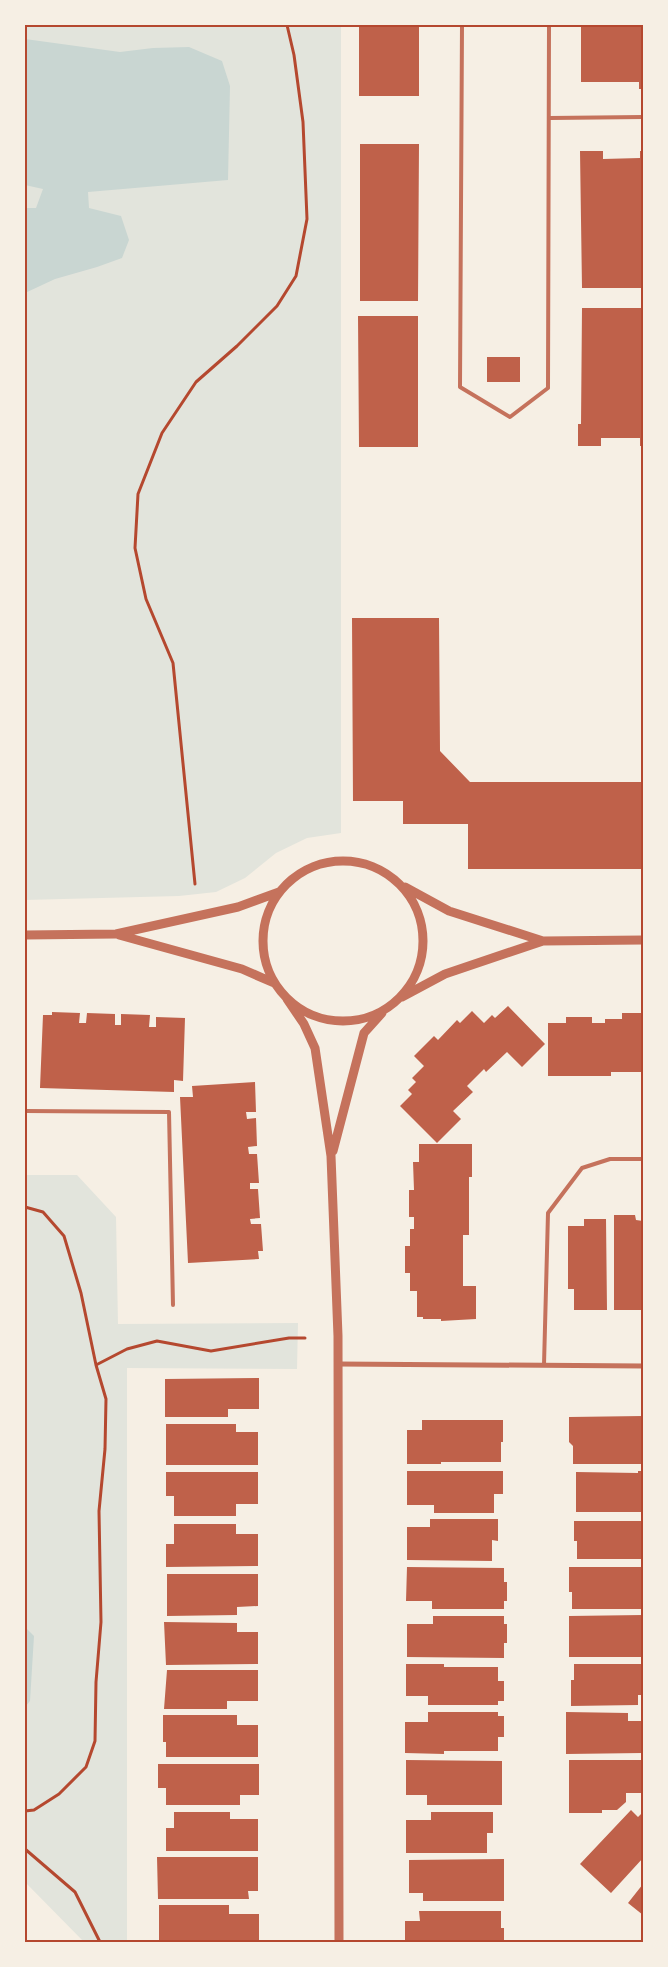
<svg xmlns="http://www.w3.org/2000/svg" width="668" height="1967" font-family="'Alegreya Sans',sans-serif">
<style>
.green{fill:#e2e4dc}
.water{fill:#c9d6d2}
.building{fill:#bf614a}
.lines{fill:none;stroke-linecap:round;stroke-linejoin:round}
.path{stroke:#b5482f;stroke-width:3}
.service{stroke:#c5725c;stroke-width:4}
.minor{stroke:#c5725c;stroke-width:5}
.tertiary{stroke:#c5725c;stroke-width:9}
.neatline{fill:none;stroke:#b5482f;stroke-width:2}
</style>
<rect width="100%" height="100%" fill="#f6efe4"/>
<path class="green" d="M25,25H341V833L307,838L276,853L245,878L216,892L179,896L25,900Z
M25,1175H77L116,1217L118,1324L298,1323L297,1369L127,1368V1942H84L25,1882Z"/>
<path class="water" d="M25,39L120,52L153,48L189,47L222,61L230,86L228,180L88,192L89,208L121,216L129,240L122,258L97,267L55,279L25,293V208H36L43,189L25,185Z
M25,1627L34,1636L30,1701L25,1707Z"/>
<path class="building" d="M359,25H419V96H359Z
M581,25H643V89H639V82H581Z
M360,144H419L418,301H360Z
M580,151H603V159L640,158V151H643V288H582Z
M582,308H643V446H640V438H601V446H578V424H581Z
M358,316H418V447H359Z
M487,357H520V382H487Z
M352,618H439L440,751L470,782H643V869H468V824H403V801H353Z
M508,1006L545,1044L522,1067L507,1052L486,1072L484,1069L467,1086L473,1092L453,1111L461,1119L437,1143L400,1106L412,1094L408,1090L416,1082L412,1078L424,1066L414,1056L434,1036L438,1040L457,1020L460,1023L472,1011L484,1023L492,1015L495,1018Z
M52,1012L80,1013L79,1023H86L87,1013L115,1014V1025H121V1014L150,1015L149,1027H156V1017L185,1018L183,1081L174,1080V1092L40,1088L43,1015H52Z
M622,1013H643V1072H611V1076H548V1023H566V1017H592V1023H605V1019H622Z
M255,1082L256,1112H246L247,1119L256,1118L257,1146L248,1147L249,1154H257L259,1183H250V1189H258L260,1218L250,1219L251,1224H261L263,1251H258L259,1259L188,1263L180,1097H193L192,1086Z
M419,1144H472V1177H469V1235H463V1286H476V1319L441,1321V1319H423V1317H417V1291H410V1273H405V1246H410V1229H414V1217H409V1190H414L413,1162H419Z
M614,1215H635L636,1220L643,1221V1310H614Z
M584,1219H606L607,1310H574V1289H568V1226H584Z
M259,1378V1409H228V1417H165V1379Z
M643,1416V1464H573V1446L569,1442V1417Z
M422,1420H503V1442H501V1462H441V1464H407V1430H422Z
M166,1424H236V1432H258V1465H166Z
M407,1471H503V1494H494V1513H434V1505H407Z
M638,1471H643V1512H576V1472L638,1473Z
M166,1472H258V1504H236V1516H174V1496H166Z
M430,1519H498V1541L492,1540V1561L407,1560V1527H430Z
M574,1521H643V1559H577V1541H574Z
M174,1524H236V1534H258V1566L166,1567V1544H174Z
M407,1567L504,1568V1582H507V1601H504V1609H432V1601H406Z
M569,1567H643V1609H572V1592H569Z
M167,1574H258V1606L237,1607V1615L167,1616Z
M643,1615V1657H569V1616Z
M433,1616H504V1624H507V1643H504V1658L407,1657V1624H433Z
M164,1622L237,1623V1632H258V1664L166,1665Z
M406,1664H444V1667H498V1681H504V1701H498V1705H428V1696H406Z
M574,1664H643V1695H638V1705L571,1706V1680H574Z
M167,1670H258V1701H227V1709H164Z
M428,1712H498V1716H504V1737H498V1751H444V1754L405,1753V1722H428Z
M566,1712L628,1713V1721H643V1753L566,1754Z
M163,1715H237V1725H258V1757H166V1742H163Z
M406,1760L502,1761V1805H427V1795H406Z
M569,1760H643V1793H626V1802L617,1810H602V1813H569Z
M158,1764H259V1795H240V1805H166V1788H158Z
M631,1810L638,1817L643,1812V1858L611,1893L580,1864Z
M174,1812H230V1819H258V1851H166V1828H174Z
M431,1812H493V1833H487V1853H406V1820H431Z
M157,1857H258V1891H248L249,1899H158Z
M504,1859V1901H423V1893H409V1860Z
M643,1884V1915L628,1903Z
M159,1905H229V1914H259V1942H159Z
M419,1911H501V1928H504V1942H405V1921H420Z"/>
<g class="lines">
<path class="path" d="M195,884L173,663L146,599L135,548L138,494L162,433L196,382L237,346L277,306L296,276L307,219L303,122L294,55L287,25
M25,1207L43,1212L64,1236L81,1293L96,1365L106,1399L105,1449L99,1511L101,1622L96,1682L95,1741L86,1767L59,1794L34,1810L25,1811
M96,1365L127,1349L157,1341L211,1351L289,1338H305
M25,1849L75,1892L100,1942"/>
<path class="service" d="M462,25L460,387L510,417L548,388L549,25
M550,118L643,117
M25,1111L169,1112L173,1305
M544,1365L548,1213L582,1168L610,1159H643"/>
<path class="minor" d="M338,1364L643,1366"/>
<path class="tertiary" d="M263 941a80 80 0 1 1 160 0a80 80 0 1 1-160 0Z
M405,887L449,911L543,941
M25,935L116,934L238,907L279,892
M119,935L242,969L274,983
M402,997L445,974L543,941L643,940
M287,999L304,1024L315,1048L331,1156L338,1336L339,1942
M333,1151L364,1033L382,1013"/>
</g>
<rect width="668" height="1967" fill="none" stroke="#f6efe4" stroke-width="52"/>
<rect x="26" y="26" width="616" height="1915" class="neatline"/>
</svg>
